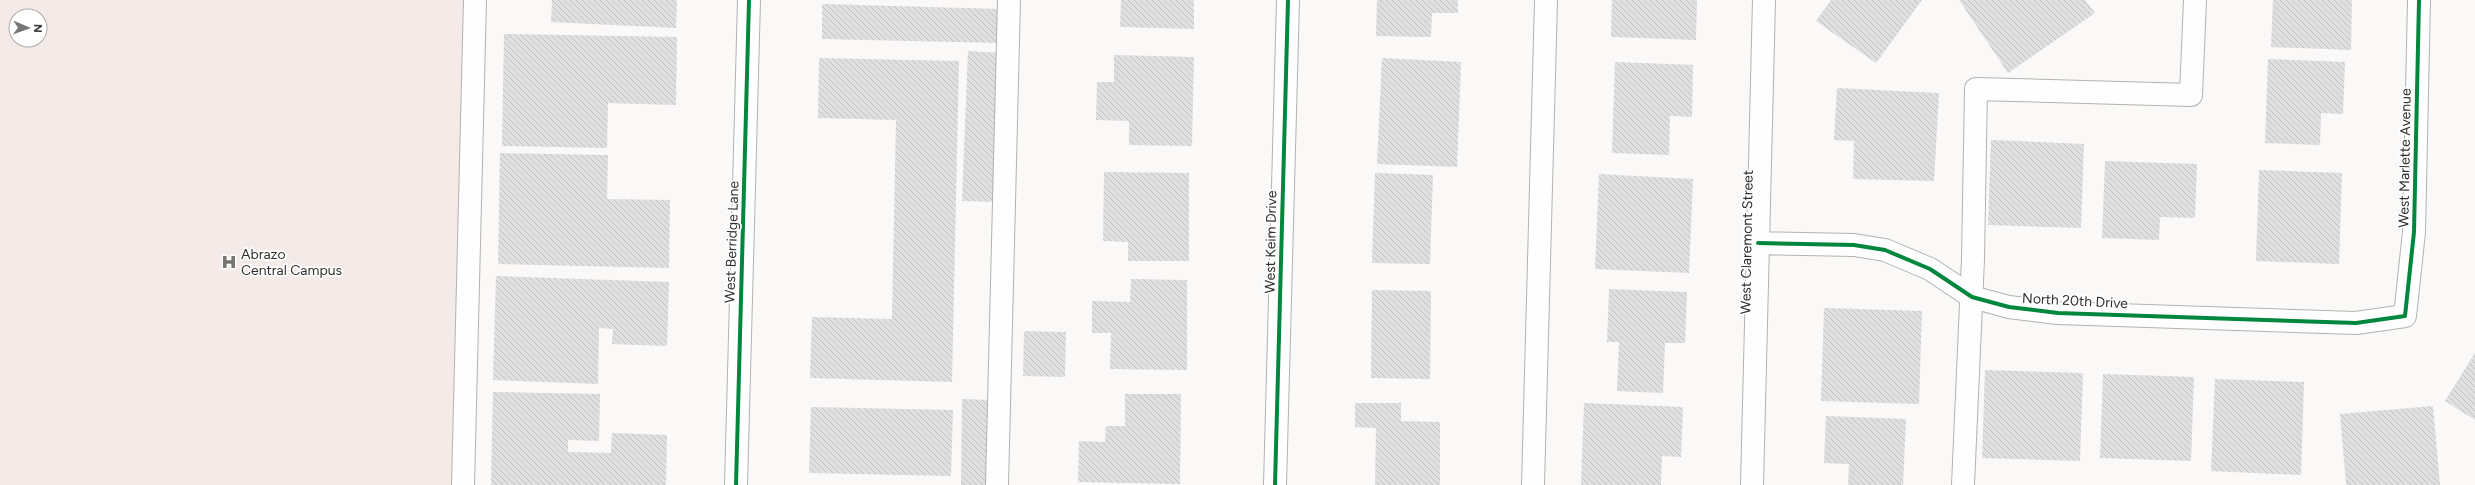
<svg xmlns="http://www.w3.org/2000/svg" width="2475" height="485" font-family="Figtree,sans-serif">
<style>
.medical{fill:#f4eae8;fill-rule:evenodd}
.building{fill:url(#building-back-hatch)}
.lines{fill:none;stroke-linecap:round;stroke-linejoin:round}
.minor-casing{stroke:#b3b2b0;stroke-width:24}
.minor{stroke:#fefefe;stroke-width:22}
.cycleway-casing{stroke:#fff;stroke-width:6}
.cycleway{stroke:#00873e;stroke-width:4}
.labels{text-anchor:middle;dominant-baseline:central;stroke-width:3.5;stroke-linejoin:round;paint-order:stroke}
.street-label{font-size:14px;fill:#302f2d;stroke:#fff}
.poi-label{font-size:14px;fill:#302f2d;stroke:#fff;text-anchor:start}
</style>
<defs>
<pattern id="building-back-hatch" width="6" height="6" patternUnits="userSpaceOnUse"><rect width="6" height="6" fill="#e1dfdf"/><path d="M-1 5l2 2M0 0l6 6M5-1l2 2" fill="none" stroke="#c1c0c0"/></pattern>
</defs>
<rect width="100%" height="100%" fill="#fbf9f7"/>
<path class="medical" d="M0,0H465L451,485H0ZM16,16H40V40H16Z"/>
<path class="building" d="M552,0H677L676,28L551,22Z
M1121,0H1194V29L1120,27Z
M1377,0H1458V13H1432L1431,37L1376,36Z
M1612,0H1697L1696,40L1611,37Z
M1831,0H1922L1876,63L1816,21Z
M1959,0H2085L2095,13L2008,73Z
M2273,0H2352L2351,50L2271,47Z
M822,4L1001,9L1000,43L822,39Z
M504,34L677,37L676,105L608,103L607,148L502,146Z
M968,51L1001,53L995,202L962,201Z
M1114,55L1194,57L1192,146L1129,145V121L1096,120L1097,82H1114Z
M819,58L959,61L952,382L810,378L812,317L892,319L896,120L818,118Z
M1382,58L1461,62L1457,167L1377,164Z
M2268,59L2345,62L2343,114L2321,113L2320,145L2265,143Z
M1615,62L1693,65L1692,117L1670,116L1669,155L1612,153Z
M1837,88L1939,93L1934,181L1853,179L1854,141L1834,140Z
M1991,140L2084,144L2081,228L1988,225Z
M500,153L608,155L607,199L670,200L669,268L498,264Z
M2105,161L2197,164L2195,218L2160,217L2159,240L2102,238Z
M2259,170L2342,173L2339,264L2256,261Z
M1104,172L1189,173V261H1128V242L1103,241Z
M1375,173L1433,175L1430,264L1372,263Z
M1599,174L1693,179L1689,273L1595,269Z
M496,276L669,282L667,346L612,344L613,329L599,328L598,384L493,380Z
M1131,279L1187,280V370L1110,369L1111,333H1092V301L1130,302Z
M1609,289L1687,292L1685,343H1665L1663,393L1617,391L1619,342H1607Z
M1372,290L1431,291L1430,379L1371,378Z
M1824,308L1922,311L1919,404L1821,401Z
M1024,331L1066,332L1065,377L1023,376Z
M2475,353V420L2445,401Z
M1985,370L2083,373L2080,461L1982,458Z
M2103,374L2194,377L2191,461L2100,458Z
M2215,379L2304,382L2301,475L2211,471Z
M493,392L600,394L599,441L568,440V452L611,453L612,433L667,435L666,485H491Z
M1125,394H1181L1180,484L1078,482L1079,441L1105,442L1106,426H1125Z
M962,399L992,400L990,485H961Z
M1355,403H1401V421L1440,422V485H1375L1376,428L1355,427Z
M1584,403L1683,407L1681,457L1662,456L1661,485H1581Z
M2433,406L2440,485H2346L2340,414Z
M811,407L953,410L951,476L809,473Z
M1826,416L1906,419L1903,485H1848L1849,464L1824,463Z"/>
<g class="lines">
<g class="minor-casing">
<path id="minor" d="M1758,243L1854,245L1885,250L1930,269L1972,297L2009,307L2058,313L2356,323L2405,316L2414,232L2419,0
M463,485L475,0
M736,485L749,0
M997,485L1009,0
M1275,485L1288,0
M1533,485L1546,0
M1752,485L1764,0
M1963,485L1973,259L1976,89L2191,95L2195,0"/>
</g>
<use href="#minor" class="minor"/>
<g class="cycleway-casing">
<path id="cycleway" d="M1758,243L1854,245L1885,250L1930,269L1972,297L2009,307L2058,313L2356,323L2405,316L2414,232L2419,0
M736,485L749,0
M1275,485L1288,0"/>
</g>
<use href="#cycleway" class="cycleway"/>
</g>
<defs>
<g id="hospital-bare" transform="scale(1.2)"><path d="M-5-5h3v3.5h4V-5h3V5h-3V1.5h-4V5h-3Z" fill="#777674" stroke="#fff" stroke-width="2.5" paint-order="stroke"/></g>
</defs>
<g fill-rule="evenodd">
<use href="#hospital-bare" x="229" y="262"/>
</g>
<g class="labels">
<g class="street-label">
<text transform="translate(2405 158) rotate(-89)">West Marlette Avenue</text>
<text transform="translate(732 242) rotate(-88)">West Berridge Lane</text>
<text transform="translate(1271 242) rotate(-89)">West Keim Drive</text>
<text transform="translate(1747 242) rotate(-89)">West Claremont Street</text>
<text transform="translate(2075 301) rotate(3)">North 20th Drive</text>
</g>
<g class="poi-label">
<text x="241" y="254">Abrazo<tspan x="241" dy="16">Central Campus</tspan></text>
</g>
</g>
<g transform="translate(28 28) rotate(92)"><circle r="19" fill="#ffffff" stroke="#acacab"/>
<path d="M0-3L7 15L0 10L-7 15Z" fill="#777674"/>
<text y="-6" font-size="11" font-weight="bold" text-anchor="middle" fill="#302f2d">N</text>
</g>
</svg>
